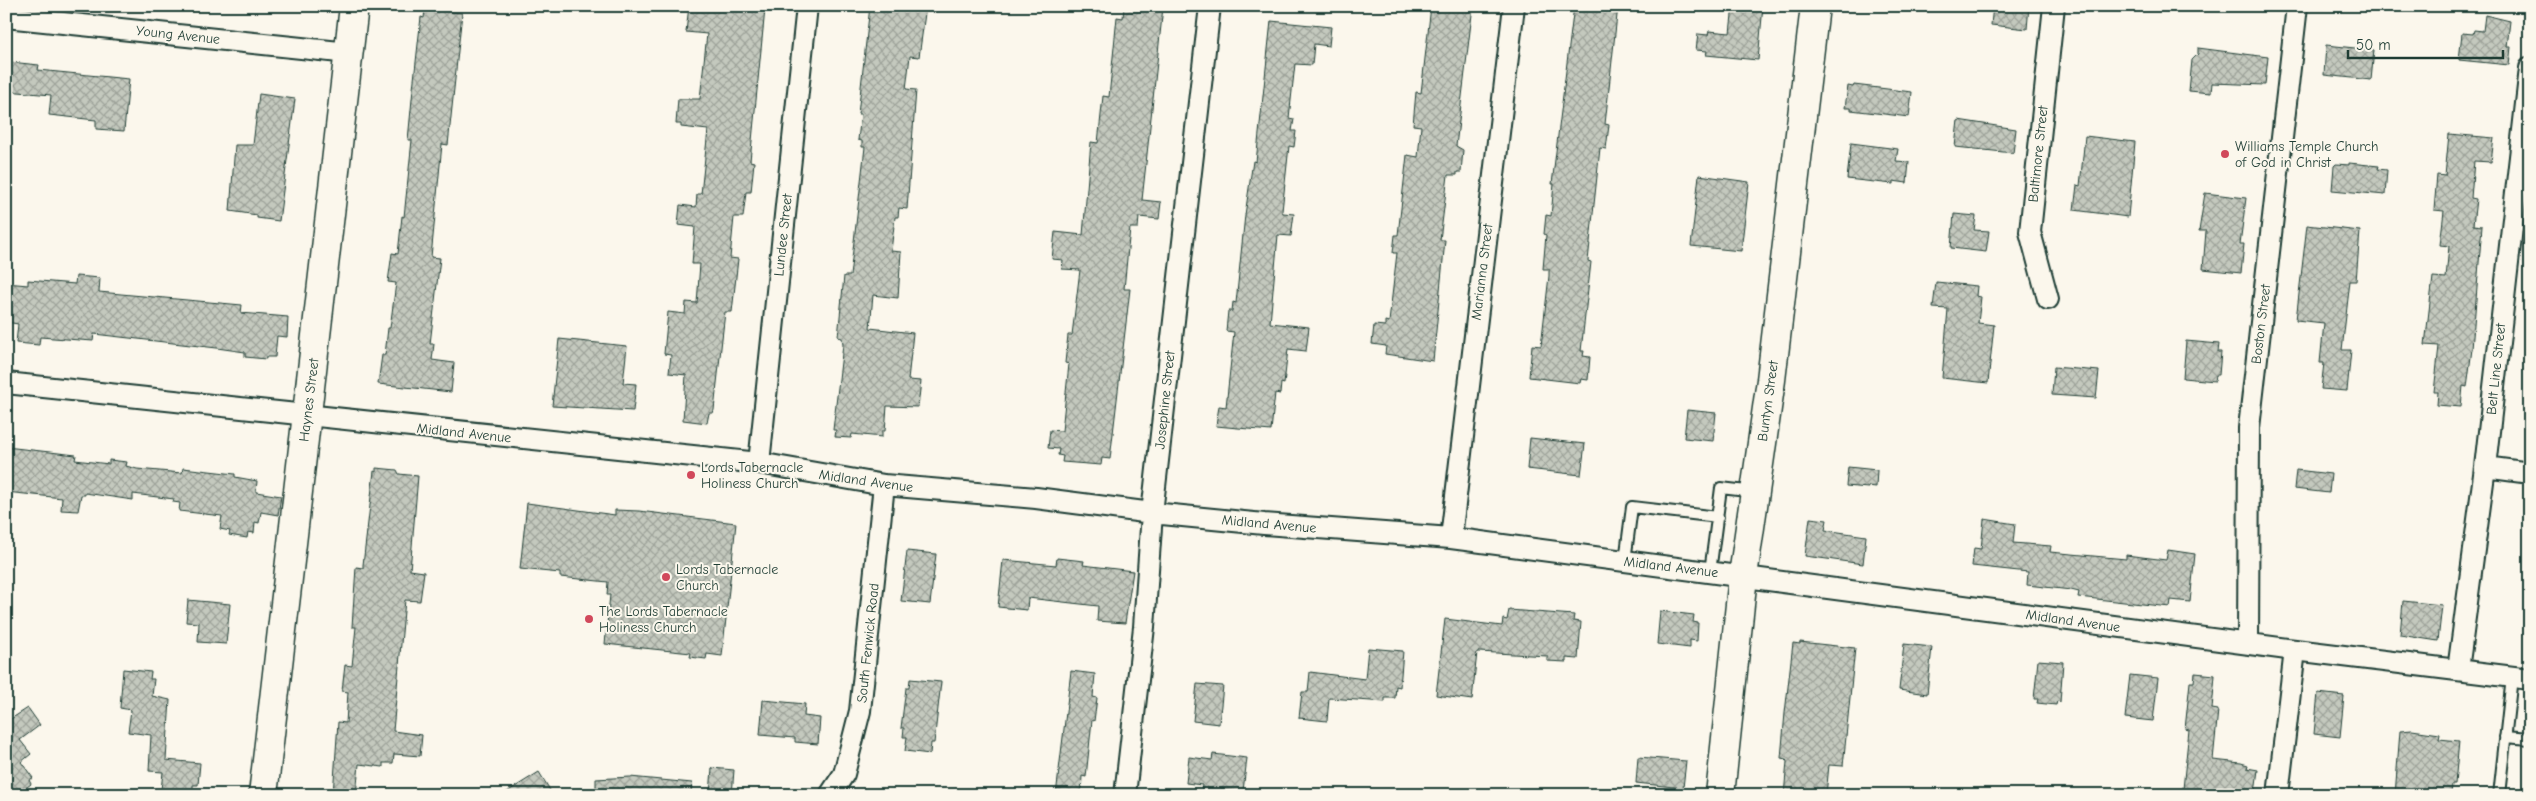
<svg xmlns="http://www.w3.org/2000/svg" width="2536" height="801" font-family="'Comic Neue',sans-serif">
<style>
.building{fill:url(#building-cross-hatch);stroke:#1f3d34}
.lines{fill:none;stroke-linecap:round;stroke-linejoin:round}
.lane-casing{stroke:#1f3d34;stroke-width:14}
.street-casing{stroke:#1f3d34;stroke-width:24}
.secondary-casing{stroke:#1f3d34;stroke-width:31}
.lane{stroke:#fbf7ec;stroke-width:10}
.street{stroke:#fbf7ec;stroke-width:20}
.secondary{stroke:#fbf7ec;stroke-width:28}
.poi-dot{fill:#d1495b;stroke:#fbf7ec;stroke-width:2}
.labels{text-anchor:middle;dominant-baseline:central;stroke-width:4;stroke-linejoin:round;paint-order:stroke}
.street-label{font-size:14px;fill:#1f3d34;stroke:#fbf7ec}
.poi-label{font-size:14px;fill:#1f3d34;stroke:#fbf7ec;text-anchor:start}
</style>
<defs>
<pattern id="building-cross-hatch" width="8" height="8" patternUnits="userSpaceOnUse" patternTransform="scale(1.25)"><rect width="8" height="8" fill="#c4c9be"/><path d="M0 0l8 8M0 8l8-8" fill="none" stroke="#9fa49b"/></pattern>
</defs>
<rect width="100%" height="100%" fill="#fbf7ec"/>
<filter id="ink" filterUnits="userSpaceOnUse"><feTurbulence type="fractalNoise" baseFrequency=".02" numOctaves="2"/><feDisplacementMap in="SourceGraphic" scale="10" xChannelSelector="R" yChannelSelector="G"/><feConvolveMatrix kernelMatrix="1 2 1 2 8 2 1 2 1" color-interpolation-filters="sRGB"/></filter>
<g filter="url(#ink)">
<path class="building" d="M689,6H735L765,9L750,161L754,162L751,192H746L743,217H734L730,258L738,259L732,312H725L714,410L713,413H709L707,423L683,420L686,375L669,373L671,355L664,354L668,312L685,314L686,302L697,303L700,264H692L695,227L678,225L680,205L696,207L697,194H701L708,130L681,127V124H676L678,99H700L707,34L686,32Z
M870,6H926L919,57L910,56L906,89L916,90L907,209L899,208L898,217H895L891,251L901,252L898,298L873,295L870,328L913,333L908,380L921,381L918,407L887,406L885,431H882V437L852,434L851,438L835,437L836,430H833L843,345L842,338L838,337L844,276H850L865,147H862V141L858,140L861,114H858Z
M1124,6L1163,7L1142,200L1161,202L1159,219L1139,217L1138,228H1130L1124,289H1130L1110,459L1102,458L1101,465L1062,462L1063,456L1058,455L1059,449L1048,448L1050,430L1062,431L1069,364L1065,363L1068,335H1072L1080,270L1062,269L1063,260L1052,259L1055,232L1083,235L1091,142L1098,143L1103,96L1109,97L1117,17L1123,18Z
M1431,6H1473L1456,146L1463,150L1461,172H1457V175H1448L1440,240H1445L1433,361L1385,354L1386,346L1372,344L1374,325L1385,326V321L1389,322L1397,253H1393L1395,235H1398L1407,155L1418,157L1421,126L1413,125L1416,92L1421,93Z
M1574,6H1618L1605,124L1609,125L1606,149L1600,148L1588,261L1591,262L1581,351H1584L1583,356L1590,357L1588,380L1581,379L1580,383L1529,377L1532,345L1541,346L1549,276V269H1543L1546,235L1544,234L1546,215L1551,216L1554,184H1552Z
M1733,6H1763L1758,60L1706,55L1707,51L1696,50L1698,34L1708,35L1709,31L1730,33Z
M1993,6H2029L2027,29L1991,25Z
M425,9L462,13L448,145L442,144L431,257L440,258L430,344H434L432,360L454,363L451,392L378,384L382,355H385L388,328H390L396,283L388,282L392,253L398,254L402,216L404,217L412,140H408L413,89L421,17L424,18Z
M2485,15L2510,21L2507,47H2511L2509,65L2459,60L2462,33L2473,34L2474,30L2483,31Z
M1271,21L1331,27L1329,46L1314,44L1312,65L1295,64L1289,118L1294,119L1292,131H1296L1294,147L1289,146L1282,211L1283,213L1294,214L1291,236L1278,235L1270,323L1309,327L1306,351L1288,349L1284,384L1281,383L1280,394L1275,393L1271,431L1216,426L1219,406L1226,407L1234,332L1226,331L1228,311H1232L1233,302L1236,303L1245,215L1253,161L1256,162Z
M2326,45L2374,50L2371,80L2324,75Z
M2198,48L2268,57L2265,85L2212,83L2211,93L2189,91L2192,60L2198,54Z
M10,62L39,65L38,70L129,79L124,131L96,129V120L49,115L51,95L7,91Z
M1854,85L1912,92L1909,117L1851,110V108H1845L1848,86L1853,87Z
M259,94L295,99L279,221L257,218V215L230,211L235,145H253Z
M1958,120L2016,129L2013,153L1955,147Z
M2449,134L2494,138L2491,162L2474,161L2471,198L2476,199L2473,225L2482,226L2472,349L2467,387L2463,386L2461,407L2437,405L2438,392H2434L2439,346L2425,345L2433,277L2446,278L2449,246L2440,245L2444,211L2434,210L2437,175L2445,176Z
M2085,136L2135,142L2128,217L2074,210L2077,185L2080,186Z
M1851,143L1898,149L1896,161L1909,162L1907,183L1893,181V184L1847,179Z
M2349,163L2379,166L2378,169L2387,170L2385,195L2332,190L2334,166L2336,164L2349,165Z
M1699,175L1749,182L1741,251L1691,246Z
M2205,193L2246,198L2240,244H2244L2241,273L2203,269L2206,231H2199Z
M1954,214L1976,216L1974,230L1989,231L1986,252L1951,248Z
M2307,225L2360,231L2356,281H2350L2342,350H2351L2347,391L2321,389L2324,363H2320L2324,323L2296,320Z
M76,276L100,278L99,292L242,305L241,313L288,317L287,337L277,336L275,357H266V359L245,357V352L217,348L94,334L93,341L40,337L39,345L16,343L18,324L6,322V283L28,285V280L75,284Z
M1936,282L1977,286L1976,296L1981,297L1978,323L1994,325L1988,383L1942,378L1948,309L1933,308Z
M559,339L627,346L623,383L636,384L633,411L552,406Z
M2186,341L2219,344L2218,352H2221L2219,375H2216L2215,381L2183,378Z
M2054,367L2099,371L2096,398L2052,395Z
M1687,410L1716,413L1713,441L1684,438Z
M1530,438L1585,444L1581,475L1527,469Z
M6,447L76,455L75,460L109,464V460L127,462L126,466L137,469L182,473L183,468L235,474V477L257,481L256,492L281,496L278,515L261,512L259,523L255,522L254,533L248,532L247,538L229,535L230,531L220,529L222,516L179,511L180,503L173,502L174,499L133,494V500L85,493V495H81L78,511L61,510L62,498L6,492Z
M1848,467L1877,470L1876,487L1868,486V488L1846,486Z
M376,468L397,470L399,474L418,476L410,570L424,572L420,601L405,600L393,731L422,735L420,756L394,754L393,763H383V767L359,764L356,795H333L338,722L346,723L348,692L342,691L345,665L352,666L356,627H352L356,567L363,568V565L374,471L376,472Z
M2296,470L2331,474L2329,493L2294,489Z
M527,503L615,515V510L639,511L736,523L722,656L707,654L706,659L690,657L691,653L605,644L610,595H607L608,582L560,577V573L520,569Z
M1810,518L1827,520L1825,530L1866,536L1863,564L1805,556Z
M1984,519L2015,524L2013,543L2051,546L2050,552L2126,559V555L2166,560L2168,550L2195,554L2190,602L2171,600L2170,607L2078,597L2079,592L2071,590L2027,585L2028,572L1972,566L1974,548L1981,549Z
M907,551L936,554L930,604L901,601Z
M1057,558L1084,561L1083,565L1133,571L1125,623L1097,621L1098,606L1028,598L1027,610L998,607L1003,560L1056,565Z
M188,600L230,604L226,644L198,642L199,623L186,622Z
M2403,601L2442,605L2438,641L2400,635Z
M1509,610L1574,615L1573,621L1581,622L1578,659L1566,658V662L1547,661V656L1479,652H1477L1472,700L1436,695L1445,619L1502,626L1503,619L1507,620Z
M1660,611L1694,615L1693,622L1698,623L1697,641L1690,640V648L1657,644Z
M1800,642L1855,648L1843,766L1829,765L1826,795H1784L1787,762L1786,759L1781,758L1785,713L1793,643L1800,644Z
M1904,644L1932,647L1927,694L1899,690Z
M1368,648L1403,651L1400,687L1396,686L1395,698H1385V702L1329,698L1327,721L1299,718L1302,692H1308L1310,672L1365,679Z
M2038,660L2063,662L2060,702L2057,701L2056,705L2037,703L2038,699H2034Z
M123,669L151,672L150,679H154L152,696L170,700L166,760L200,763L198,785H193V792L161,790L163,772L149,771L151,735L128,732L131,710L120,708Z
M1071,671L1095,674L1093,697L1097,698L1094,721L1092,720L1086,777L1082,776L1081,795H1056Z
M2195,673L2215,675L2212,709L2218,710L2213,760L2241,763L2248,765L2247,768L2258,770L2255,792L2244,791V794H2238L2183,789L2189,730L2185,729L2190,682H2194Z
M2130,675L2158,678L2153,721L2125,718Z
M910,679L941,682L934,743H931L930,754L905,751L907,737H903L904,728H901L906,688H909Z
M1197,684L1223,686L1219,724L1193,721Z
M2318,693L2344,696L2340,737L2314,734Z
M763,700L805,704L804,716L820,718L818,744L795,742V738L760,735Z
M28,708L40,725L20,740L31,754L21,762L33,778L29,780L31,784L17,795H6V722Z
M2412,730L2440,734L2439,739L2459,741L2455,784H2452L2451,795H2395L2400,731Z
M1213,754L1247,758L1243,791L1221,789L1220,794L1201,792L1202,785L1186,783L1189,757L1212,760Z
M1638,757L1686,761L1683,788L1636,783Z
M712,768L734,770L732,795H710Z
M539,772L553,795H502Z
M630,777L692,783L691,795H596V779Z"/>
<g class="lines">
<g class="lane-casing">
<path id="lane" d="M1625,561L1632,507L1718,517
M1710,572L1721,488L1755,492
M2505,737L2530,739
M2499,795L2512,677"/>
</g>
<g class="street-casing">
<path id="street" d="M6,17L349,53
M2048,299L2030,232L2054,6
M6,383L759,463L884,485L1036,498L1152,513L1264,524L1451,538L2295,650L2530,679
M759,463L807,6
M2485,467L2530,473
M1451,538L1514,6
M2248,644L2249,428L2297,6
M2458,670L2485,467L2530,68
M830,795L844,774L860,711L884,485
M1125,795L1144,627L1152,513L1210,6
M2278,795L2295,650"/>
</g>
<g class="secondary-casing">
<path id="secondary" d="M263,795L354,6
M1720,795L1743,576L1771,380L1815,6"/>
</g>
<use href="#lane" class="lane"/>
<use href="#street" class="street"/>
<use href="#secondary" class="secondary"/>
</g>
</g>
<g class="poi-dot">
<circle cx="2225" cy="154" r="5"/>
<circle cx="691" cy="475" r="5"/>
<circle cx="666" cy="577" r="5"/>
<circle cx="589" cy="619" r="5"/>
</g>
<g class="labels">
<g class="street-label">
<text transform="translate(178 35) rotate(6)">Young Avenue</text>
<text transform="translate(2038 154) rotate(-84)">Baltimore Street</text>
<text transform="translate(783 235) rotate(-84)">Lundee Street</text>
<text transform="translate(1482 272) rotate(-83)">Marianna Street</text>
<text transform="translate(2261 324) rotate(-83)">Boston Street</text>
<text transform="translate(2496 369) rotate(-84)">Belt Line Street</text>
<text transform="translate(309 400) rotate(-83)">Haynes Street</text>
<text transform="translate(1165 400) rotate(-84)">Josephine Street</text>
<text transform="translate(1768 401) rotate(-82)">Buntyn Street</text>
<text transform="translate(464 433) rotate(6)">Midland Avenue</text>
<text transform="translate(866 481) rotate(8)">Midland Avenue</text>
<text transform="translate(1269 524) rotate(5)">Midland Avenue</text>
<text transform="translate(1671 567) rotate(7)">Midland Avenue</text>
<text transform="translate(2073 621) rotate(8)">Midland Avenue</text>
<text transform="translate(868 643) rotate(-84)">South Fenwick Road</text>
</g>
<g class="poi-label">
<text x="2235" y="146">Williams Temple Church<tspan x="2235" dy="16">of God in Christ</tspan></text>
<text x="701" y="467">Lords Tabernacle<tspan x="701" dy="16">Holiness Church</tspan></text>
<text x="676" y="569">Lords Tabernacle<tspan x="676" dy="16">Church</tspan></text>
<text x="599" y="611">The Lords Tabernacle<tspan x="599" dy="16">Holiness Church</tspan></text>
</g>
</g>
<rect width="2536" height="801" fill="none" stroke="#fbf7ec" stroke-width="25"/>
<rect x="12" y="12" width="2511" height="776" fill="none" stroke="#1f3d34" stroke-width="2" filter="url(#ink)"/>
<path d="M2348 50v8h155v-8" fill="none" stroke="#1f3d34" stroke-width="2.5"/>
<text x="2356" y="50" font-size="15" fill="#1f3d34" stroke="#fbf7ec" stroke-width="4" paint-order="stroke">50 m</text>
</svg>
